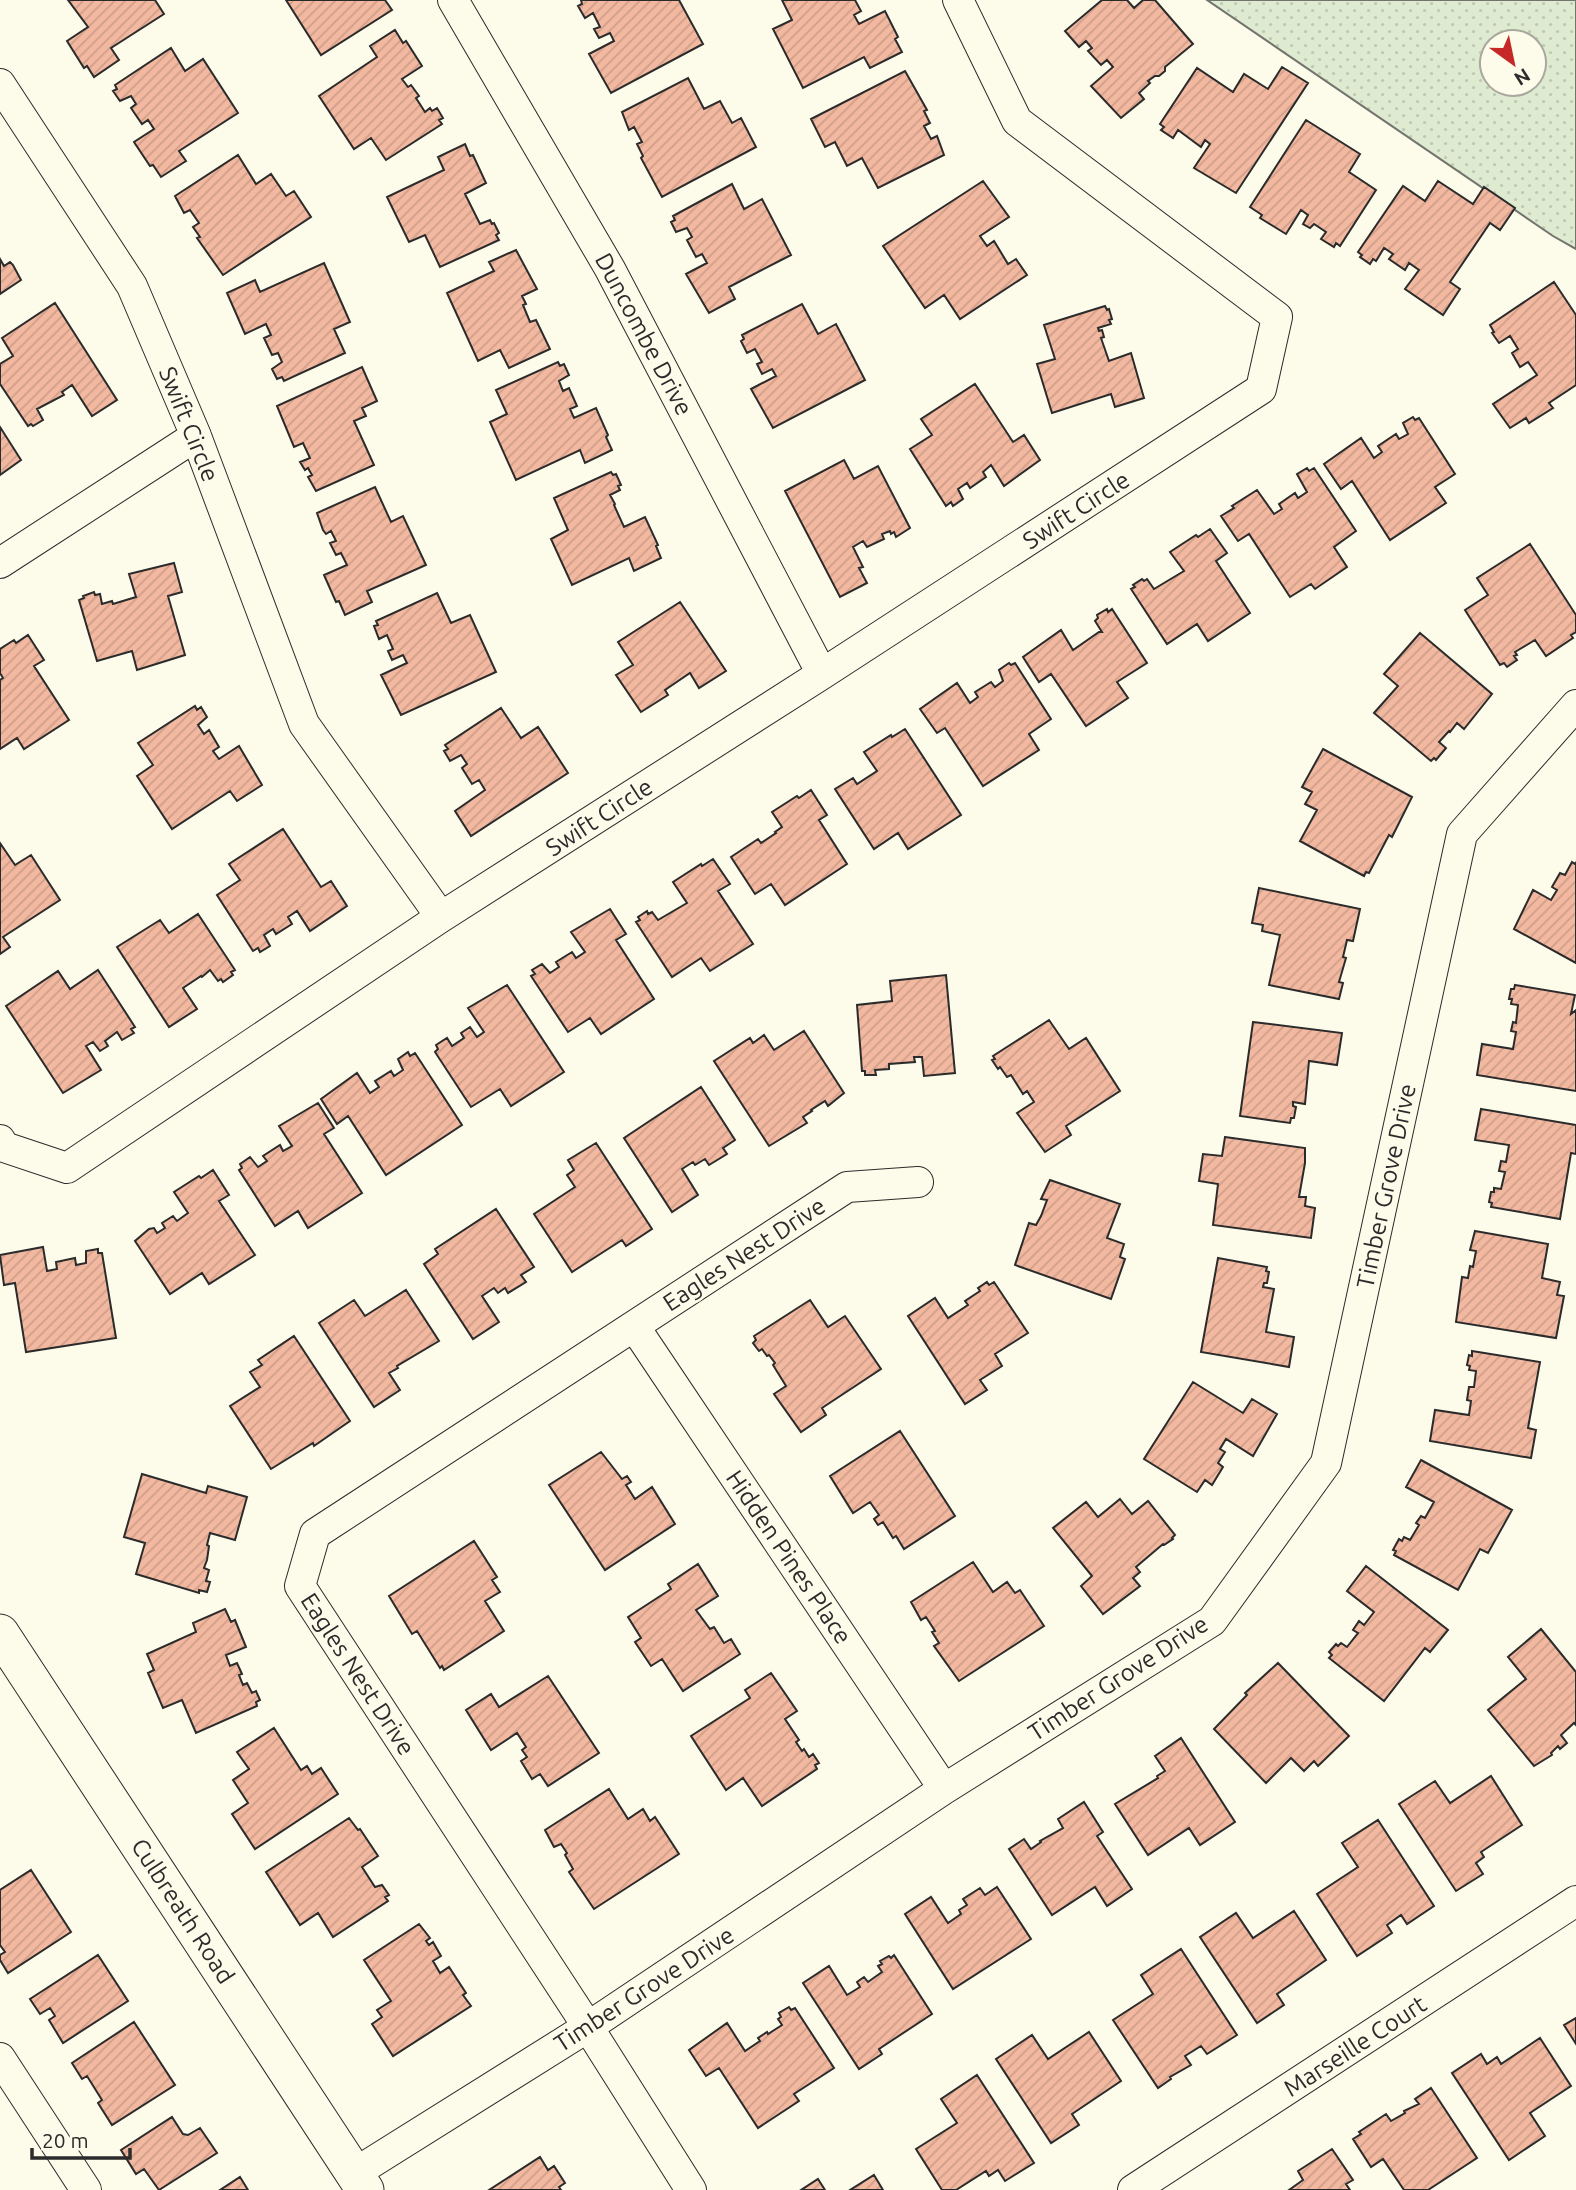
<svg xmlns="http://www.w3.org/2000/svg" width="1576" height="2190" font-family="Ubuntu,sans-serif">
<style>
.grass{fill:url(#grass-dots);stroke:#74746e;stroke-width:2;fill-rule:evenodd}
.building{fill:url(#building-hatch);stroke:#2b2b2b;stroke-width:2}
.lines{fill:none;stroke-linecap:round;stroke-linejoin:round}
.minor-casing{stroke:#2b2b2b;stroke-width:32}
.tertiary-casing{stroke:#2b2b2b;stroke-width:39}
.minor{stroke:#fdfbea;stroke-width:30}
.tertiary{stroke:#fdfbea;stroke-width:37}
.labels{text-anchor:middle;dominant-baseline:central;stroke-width:5;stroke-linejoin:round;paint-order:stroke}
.street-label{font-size:24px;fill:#2b2b2b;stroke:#fdfbea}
</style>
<defs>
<pattern id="grass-dots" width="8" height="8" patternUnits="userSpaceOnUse" patternTransform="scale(1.75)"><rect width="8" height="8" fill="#deebd1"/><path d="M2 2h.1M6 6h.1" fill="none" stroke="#bfcab4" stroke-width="1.8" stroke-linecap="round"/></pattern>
<pattern id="building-hatch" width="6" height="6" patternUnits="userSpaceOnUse" patternTransform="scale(1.75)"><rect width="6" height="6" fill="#f2b8a0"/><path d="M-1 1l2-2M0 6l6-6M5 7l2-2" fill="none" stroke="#d09e8a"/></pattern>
</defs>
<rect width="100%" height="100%" fill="#fdfbea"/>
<path class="grass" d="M1207,0H1576V249L1553,236ZM1492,42H1534V84H1492Z"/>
<path class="building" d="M68,0H155L164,14L111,48L119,60L94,77L87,66L84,68L67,41L88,27Z
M286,0H385L392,10L321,55Z
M581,0H679L703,44L611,93L589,54L614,41L610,33L599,38L594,29L600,27L593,13L585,18L578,6L582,4Z
M782,0H855L861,11L854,15L859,24L885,11L898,37L895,39L902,52L870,68L864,57L803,88L773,29L792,20Z
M1102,0H1127L1134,8L1143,0H1155L1193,44L1165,67V71L1159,76H1155L1148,81L1150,83L1139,93L1144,99L1121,118L1091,86L1113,67L1107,60L1101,65L1088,51L1092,48L1086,41L1079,47L1065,31Z
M395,30L403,43L406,41L422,66L402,79L408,87L411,85L419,96L416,98L425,112L430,108L432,111L437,108L443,118L439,120L442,124L386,160L371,138L354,149L319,96L377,57L370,46Z
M171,48L185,71L203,59L238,113L179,151L186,161L161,177L153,165L150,166L134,142L154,129L148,120L142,124L131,108L136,104L131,96L120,101L113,91L117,89L115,85Z
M1282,67L1308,83L1236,193L1194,168L1210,144L1205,140L1201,147L1178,130L1173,138L1161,130L1164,127L1160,124L1197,68L1233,92L1244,74L1268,89Z
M905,71L927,110L924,111L930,123L924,126L931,139L937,136L944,155L878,188L862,158L847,166L835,142L825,147L811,119Z
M688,78L704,109L720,101L732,123L741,118L756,147L662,197L641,158L643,156L637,144L642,142L634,127L629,130L622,112Z
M1306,120L1360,154L1349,172L1376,190L1340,246L1336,243L1334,247L1321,239L1326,232L1314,224L1310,228L1303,224L1308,215L1301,210L1286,234L1260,218L1262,215L1250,207Z
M465,144L470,156L473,155L486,183L465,194L480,224L490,220L492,224L494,223L499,233L496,235L499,240L440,267L425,235L409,242L387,197L444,170L438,157Z
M238,155L256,184L271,174L286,196L294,191L311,217L223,275L197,238L200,237L193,227L199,223L190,210L184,213L175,196Z
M983,181L1009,217L980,236L987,246L994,241L1008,264L1016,259L1027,275L960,319L944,295L925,308L883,246Z
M1438,181L1473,204L1484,187L1515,208L1500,230L1490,223L1450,282L1460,289L1443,315L1405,289L1419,270L1409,263L1405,270L1389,259L1393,254L1384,248L1376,261L1373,259L1370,264L1360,257L1362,255L1358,252L1403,186L1425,201Z
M732,184L744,209L762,199L791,255L729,287L735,299L709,313L686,274L707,263L702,254L696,257L687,240L692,237L687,228L676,232L671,222L675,220L673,216Z
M516,250L537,289L522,296L526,304L523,305L530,322L536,320L550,349L509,368L500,350L478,361L447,293L494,271L489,262Z
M0,259L4,266L10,262L13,265L21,280L0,294Z
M324,263L350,322L334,329L345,353L284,381L282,377L277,379L272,369L282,362L278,353L272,355L264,338L271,335L266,324L245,334L227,293L255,280L260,292Z
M1554,282L1576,315V385L1549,403L1553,408L1529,423L1526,418L1510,428L1493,404L1537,375L1528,362L1520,367L1512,353L1518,349L1510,336L1499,343L1492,333L1494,332L1490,325Z
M55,303L117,400L92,416L72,385L62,392L64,395L37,409L43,420L33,426L31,424L28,426L0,384V364L13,356L2,338Z
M802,304L818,334L836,324L865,380L773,428L751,389L776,376L772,369L762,374L757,364L762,362L755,349L747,353L741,341L744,339L742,335Z
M1105,306L1107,310L1109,309L1112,319L1109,320L1111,324L1098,328L1099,331L1102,330L1104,337L1101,338L1109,361L1131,353L1144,398L1115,407L1111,394L1052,413L1037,364L1055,359L1044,325Z
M558,362L560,366L564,364L569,375L559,381L563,391L569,388L577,406L570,409L574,418L596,408L608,435L606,437L612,450L585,463L580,450L516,480L490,422L507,414L496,390Z
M362,367L377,401L362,408L366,416L354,421L374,465L316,491L308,477L312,475L308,468L305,470L300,462L310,458L303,443L294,447L277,406Z
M975,384L1013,442L1024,435L1040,460L1004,486L991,465L983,472L986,477L970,488L967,483L958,489L963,499L953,506L951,502L946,506L910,449L932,435L921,419Z
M1413,417L1415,420L1419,418L1455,474L1435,487L1446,503L1390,540L1352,481L1341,489L1324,464L1361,438L1374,458L1382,452L1378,446L1396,434L1399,439L1408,434L1403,423Z
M0,427L21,460L0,475Z
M844,460L854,479L878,466L910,528L896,537L894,532L891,534L890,531L882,534L884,539L867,547L863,541L853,547L863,567L859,568L867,583L840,597L785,491Z
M1307,468L1309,471L1314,468L1356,531L1334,547L1347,567L1315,589L1311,584L1290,597L1249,534L1238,541L1221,516L1234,508L1232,506L1257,490L1274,514L1282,509L1279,504L1295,493L1298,498L1307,492L1297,474Z
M611,472L613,475L616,474L621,485L618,486L620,490L610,495L615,504L614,505L624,527L645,517L658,545L656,546L661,558L634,571L629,558L572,585L551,539L568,530L554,498Z
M375,487L391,522L403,516L426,565L367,591L372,602L345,615L339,601L336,602L324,575L347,565L341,553L336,555L330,543L336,541L331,531L326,534L323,530L317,513Z
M1210,529L1227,553L1216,561L1250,613L1208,641L1197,624L1167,644L1131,589L1135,587L1133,585L1142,579L1144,581L1147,579L1154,589L1184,571L1170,552L1196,535L1198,537Z
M1530,544L1576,615V632L1571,635L1573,638L1546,656L1535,640L1515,652L1517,655L1514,656L1517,660L1507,667L1504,663L1500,665L1465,610L1488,595L1477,578Z
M174,563L182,592L168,596L185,655L137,670L132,651L97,661L79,600L84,598L83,596L94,592L95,595L100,594L102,604L112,601L113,604L136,597L129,574Z
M437,593L451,623L470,615L496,672L401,715L381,675L407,663L403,655L392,660L388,651L393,649L387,635L379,639L374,626L378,625L376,621Z
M680,602L726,671L699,688L690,673L665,690L668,695L641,712L616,675L633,665L618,642Z
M1107,609L1108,612L1112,609L1147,663L1117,682L1128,698L1086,726L1051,674L1039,682L1023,657L1061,630L1073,650L1099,632H1102L1095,621L1098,618L1097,615Z
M1420,633L1492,694L1464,729L1457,723L1450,732L1449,731L1439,742L1446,748L1436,760L1434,758L1431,761L1374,713L1398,686L1384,674Z
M28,635L44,660L34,666L69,720L24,749L17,738L0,749V680L3,678L0,673V649L14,640L16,643Z
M1009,663L1011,665L1015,663L1051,719L1029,734L1039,750L983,786L945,728L937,733L920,709L957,683L970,703L978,697L975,692L991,682L995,687L1003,681L999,670Z
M195,706L197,710L201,707L207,717L198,725L204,734L209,730L219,747L213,751L219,759L239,746L262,785L237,801L230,791L172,829L137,776L153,765L138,743Z
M501,708L521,738L538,727L568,773L471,836L455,811L485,790L479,780L472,784L462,768L467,764L461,755L450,761L444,751L448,749L445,745Z
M905,729L961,815L908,849L898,833L874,849L835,789L853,778L857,784L877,771L864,752L891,735L892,737Z
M1323,749L1412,797L1392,837L1389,835L1369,873L1366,872L1364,876L1300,841L1317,810L1305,804L1312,792L1302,787Z
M811,790L827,815L819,820L847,864L785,905L771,884L755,894L731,857L758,839L761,843L776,833L775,832L782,827L772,812L797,796L799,798Z
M283,829L321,887L331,881L347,906L310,931L297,911L288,917L292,924L276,934L273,929L264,935L270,946L260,952L258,948L253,951L217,895L240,880L229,864Z
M0,843L15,865L31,855L60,900L3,937L10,947L0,954Z
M713,859L730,884L718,891L753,944L710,971L701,958L672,977L636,922L640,920L638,917L647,911L648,914L652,912L658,920L687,903L673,882L701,864L702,866Z
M1572,862L1575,864L1576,862V963L1514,929L1533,890L1551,900L1557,890L1552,887L1560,873L1565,875Z
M1259,888L1360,909L1353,941L1347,940L1343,957L1346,958L1339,982L1343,983L1339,999L1269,985L1280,935L1262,931L1263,925L1252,923Z
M610,909L626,934L616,940L654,999L601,1034L590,1018L568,1032L531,976L535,974L532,970L542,964L550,973L559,967L556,962L572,952L576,958L585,952L571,932Z
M198,914L235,970L231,972L233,975L223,982L221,979L218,981L210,970L202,977L201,976L183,988L197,1009L169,1027L117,947L160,920L169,933Z
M98,970L135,1027L131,1029L134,1033L122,1040L117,1032L105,1041L108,1046L100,1051L93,1042L86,1046L101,1070L63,1093L6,1006L58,971L70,989Z
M946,975L955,1073L924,1076L922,1057H914L915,1062L889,1064V1069L875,1070L876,1075H865V1071H862L857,1005L892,1001L890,981Z
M507,985L564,1072L511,1106L500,1089L471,1107L435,1052L438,1049L436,1045L447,1038L452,1046L464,1038L461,1033L470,1027L477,1037L484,1032L468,1008Z
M1515,985L1575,995L1571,1014L1576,1010V1091L1477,1075L1482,1044L1513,1049L1516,1032L1511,1031L1513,1022L1516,1023L1518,1005L1511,1004L1512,999H1509L1511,989H1514Z
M1049,1020L1069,1049L1086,1038L1120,1091L1066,1126L1071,1135L1045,1152L1017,1113L1034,1102L1027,1091L1023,1094L1011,1075L1007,1077L1000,1067L998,1069L992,1060L995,1059L993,1056Z
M1253,1022L1342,1033L1337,1065L1309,1061L1305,1104L1293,1102V1106L1296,1107L1294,1118H1291L1290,1123L1240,1116Z
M804,1031L844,1093L828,1106L825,1101L811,1110L812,1111L803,1117L807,1123L769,1146L714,1061L750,1038L753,1043L764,1035L774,1050Z
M408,1052L410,1056L415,1053L462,1125L386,1175L348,1116L337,1124L321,1099L357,1073L370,1093L379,1087L375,1081L391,1071L394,1076L403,1070L398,1059Z
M701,1087L735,1140L723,1148L727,1154L709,1165L705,1159L695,1165L693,1162L682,1169L698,1195L672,1212L624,1138Z
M318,1103L334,1128L324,1134L362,1193L308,1228L298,1211L275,1226L239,1170L242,1168L240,1164L250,1157L258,1167L267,1161L263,1156L280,1145L283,1151L292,1146L279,1126Z
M1481,1109L1576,1125V1154L1571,1153L1560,1219L1491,1207L1492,1203L1489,1202L1491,1192H1494V1188L1501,1189L1505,1172L1499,1171L1501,1161L1506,1162L1509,1145L1475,1140Z
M1225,1137L1305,1148V1163L1299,1197H1306L1305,1206L1315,1208L1311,1238L1213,1225L1218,1184L1199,1181L1203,1154L1222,1156Z
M596,1143L652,1229L626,1246L622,1240L572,1272L534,1214L575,1187L567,1175L574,1170L568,1160Z
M213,1170L229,1195L219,1201L255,1255L209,1284L202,1273L170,1294L135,1241L149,1229L154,1228L157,1233L165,1228L162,1223L173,1216L177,1221L188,1213L174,1192L199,1176L201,1178Z
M1050,1180L1120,1204L1107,1238L1124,1244L1120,1257L1125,1259L1111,1299L1015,1265L1029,1223L1036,1225L1041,1216L1047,1200L1041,1199Z
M496,1209L534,1267L521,1275L526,1282L508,1293L505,1288L498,1293L494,1288L482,1296L499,1322L473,1339L424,1264L438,1254L435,1249Z
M1475,1231L1548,1244L1542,1278L1560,1282L1557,1295L1564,1296L1556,1338L1456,1322L1462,1277L1468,1278L1470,1266L1473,1267L1476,1251L1470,1250Z
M43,1247L47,1271L57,1269L56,1262L75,1258L76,1265L86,1263V1251L98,1249V1253H102L116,1338L26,1352L15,1283L4,1285L0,1255Z
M1218,1258L1267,1267L1266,1271L1269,1272L1267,1283H1264L1263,1287L1274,1289L1266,1332L1294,1337L1289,1367L1201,1352Z
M987,1282L989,1285L994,1282L1028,1333L995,1354L1002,1366L980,1380L987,1390L965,1404L908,1316L935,1298L948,1318L968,1305L965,1301L980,1291L978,1288Z
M406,1290L439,1341L397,1366L398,1368L389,1373L400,1390L374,1407L319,1323L354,1300L365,1316Z
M810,1300L828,1327L845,1316L881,1369L822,1408L826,1415L801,1432L774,1394L786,1386L773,1365L775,1363L769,1355L767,1356L762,1349L759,1351L753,1343L756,1340L754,1336Z
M294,1336L350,1421L314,1446L313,1443L271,1469L230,1406L260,1387L250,1372L262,1365L258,1360Z
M1472,1351L1540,1362L1528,1428L1536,1430L1531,1458L1430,1441L1435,1410L1469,1415L1471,1401L1467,1400L1469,1387H1474L1476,1371L1469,1370L1470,1366L1467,1365L1469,1355L1472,1356Z
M1193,1382L1243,1413L1252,1399L1277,1414L1253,1456L1226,1439L1220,1449L1225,1452L1218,1463L1223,1467L1212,1485L1205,1480L1197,1492L1144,1459Z
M900,1431L955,1516L904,1549L896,1536L893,1538L883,1522L878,1525L874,1519L879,1515L870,1502L853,1513L830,1476Z
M601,1452L622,1479L627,1476L631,1482L626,1485L635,1499L652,1487L675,1524L605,1570L549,1485Z
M1421,1460L1512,1510L1488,1553L1480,1549L1458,1590L1394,1555L1396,1551L1393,1550L1399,1539L1402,1541L1404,1537L1410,1540L1419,1525L1416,1523L1421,1516L1425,1518L1434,1502L1406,1487Z
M142,1474L206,1493L208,1486L247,1497L235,1540L210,1533L207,1545L209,1546L207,1560L204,1568L209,1570L206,1581L210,1582L207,1592L199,1590V1593L136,1574L145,1543L124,1537Z
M1120,1499L1132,1514L1148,1501L1175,1535L1172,1538L1173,1539L1164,1545L1163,1544L1136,1567L1140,1572L1133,1578L1140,1586L1103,1614L1081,1586L1092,1576L1053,1528L1086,1502L1098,1517Z
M474,1541L497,1577L492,1580L500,1592L485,1601L504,1631L444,1670L442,1666L440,1668L417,1631L412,1634L389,1596Z
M973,1562L993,1592L1007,1582L1015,1593L1020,1590L1044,1626L959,1681L934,1646L939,1643L932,1632L935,1631L926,1617L921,1620L911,1602Z
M698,1564L718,1596L696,1610L710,1629L714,1627L724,1643L731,1639L740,1654L683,1691L662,1659L651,1666L635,1642L641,1638L628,1617L671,1589L668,1584Z
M1366,1566L1448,1630L1430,1652L1425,1648L1384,1701L1329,1658L1332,1655L1329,1652L1336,1644L1338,1646L1341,1643L1347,1647L1358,1633L1353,1630L1359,1621L1364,1625L1374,1612L1347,1591Z
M225,1609L231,1622L235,1620L246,1647L226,1655L230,1666L237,1663L242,1674L239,1675L243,1685L247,1683L252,1693L256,1691L260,1700L256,1702L257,1706L196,1733L182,1700L163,1708L148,1673L154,1670L147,1654L196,1632L193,1623Z
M1541,1629L1576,1672V1725L1574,1723L1561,1735L1567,1743L1560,1749L1558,1746L1551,1753L1552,1755L1534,1766L1488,1710L1526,1679L1508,1657Z
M1278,1663L1349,1736L1318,1766L1314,1761L1304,1771L1291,1758L1266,1783L1214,1729L1247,1695L1245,1693Z
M771,1673L797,1711L785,1719L799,1740L796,1742L802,1751L804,1749L809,1757L813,1754L819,1763L815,1765L817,1769L762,1806L743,1778L726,1790L691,1736L750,1698L745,1690Z
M548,1676L599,1753L548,1786L540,1774L532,1779L521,1761L527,1757L522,1750L526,1747L517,1733L491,1750L466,1710L491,1694L499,1707Z
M274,1728L301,1770L307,1766L312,1774L321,1768L338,1794L255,1849L232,1814L248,1803L233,1780L249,1769L237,1752Z
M1181,1738L1235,1822L1200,1845L1189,1828L1148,1855L1115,1804L1158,1778L1157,1776L1165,1771L1155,1756Z
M1491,1776L1522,1825L1481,1852L1484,1857L1476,1863L1483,1874L1456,1891L1399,1804L1435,1781L1450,1803Z
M609,1789L628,1819L643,1809L650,1821L655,1817L679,1854L594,1909L569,1872L573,1869L565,1855L567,1853L561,1844L554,1847L545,1830Z
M1084,1802L1103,1832L1097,1836L1132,1889L1107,1906L1095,1887L1052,1915L1009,1849L1024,1839L1031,1849L1041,1842L1040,1841L1063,1828L1058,1819Z
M349,1818L358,1830L360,1829L378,1856L362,1867L375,1887L382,1885L389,1895L385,1897L388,1901L333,1937L318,1913L300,1925L266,1872Z
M1378,1820L1434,1906L1407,1924L1401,1915L1387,1925L1392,1933L1357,1956L1317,1894L1358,1867L1342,1843Z
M31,1870L71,1932L8,1973L0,1960V1955L5,1952L0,1945V1890Z
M997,1887L1031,1939L953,1989L905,1914L931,1897L948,1923L961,1914L959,1910L967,1905L963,1899L980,1888L985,1895Z
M1294,1911L1326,1960L1277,1994L1284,2005L1257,2023L1200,1937L1236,1913L1253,1938Z
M419,1924L430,1938L426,1941L429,1945L433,1942L441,1956L433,1961L440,1973L449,1967L466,1993L463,1995L471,2006L393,2056L372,2024L382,2017L377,2010L391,2001L364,1960Z
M1181,1949L1237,2035L1207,2054L1201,2046L1185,2056L1191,2065L1170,2077L1171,2079L1158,2088L1113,2020L1153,1994L1141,1975Z
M98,1955L128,2001L63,2043L49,2020L55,2016L50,2008L40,2014L30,1999Z
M894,1955L932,2014L879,2049L882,2054L859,2069L803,1983L829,1966L847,1995L860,1987L857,1982L864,1977L868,1982L882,1972L878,1966L882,1964L880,1961L889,1956L891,1958Z
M789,2007L791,2010L795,2008L834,2068L794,2094L799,2101L758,2128L719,2068L706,2076L689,2050L727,2023L745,2051L760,2041L758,2038L767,2032L768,2034L782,2025L778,2019L781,2017L779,2013Z
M1576,2018V2044L1564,2025Z
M134,2022L175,2085L112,2125L98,2103L102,2100L87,2076L82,2079L72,2063Z
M1089,2032L1121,2081L1072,2114L1079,2125L1051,2143L996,2059L1032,2035L1048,2059Z
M1540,2038L1571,2086L1530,2113L1545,2136L1509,2160L1452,2073L1481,2054L1487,2064L1497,2057L1501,2064Z
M977,2075L1034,2163L1005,2181L998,2170L989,2176L986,2171L956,2190H942L916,2149L957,2123L941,2099Z
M1431,2088L1477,2158L1428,2190H1404L1383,2159L1371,2167L1353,2139L1361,2134L1359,2132L1386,2114L1391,2121L1405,2113L1404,2111L1419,2104L1415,2099Z
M172,2117L183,2134L188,2135L200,2128L217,2153L159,2190L144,2169L136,2174L121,2150Z
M1332,2149L1353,2180L1346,2184L1350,2190H1289L1303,2180L1298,2171Z
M540,2157L548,2170L554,2166L565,2183L559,2187L561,2190H489Z
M874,2175L883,2190H850Z
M240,2177L248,2190H220Z
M818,2179L825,2190H801Z"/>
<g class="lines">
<g class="minor-casing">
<path id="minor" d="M453,0L610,269L822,674
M0,84L132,286L196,436L304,724L441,917
M0,563L196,436
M0,1140L4,1147L67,1168L441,917L822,674L1261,389L1277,317L1017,121L958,0
M634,1326L944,1789
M0,2058L86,2190
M355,2173L588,2027L944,1789L1212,1621L1326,1463L1462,834L1576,705
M691,2190L588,2027L300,1586L315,1534L847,1187L918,1182
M1133,2190L1576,1901"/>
</g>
<g class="tertiary-casing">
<path id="tertiary" d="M0,1633L365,2190"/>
</g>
<use href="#minor" class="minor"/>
<use href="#tertiary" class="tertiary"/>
</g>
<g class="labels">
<g class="street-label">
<text transform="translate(644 334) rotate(62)">Duncombe Drive</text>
<text transform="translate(189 424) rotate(68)">Swift Circle</text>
<text transform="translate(1076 510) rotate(-33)">Swift Circle</text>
<text transform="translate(599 817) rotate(-33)">Swift Circle</text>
<text transform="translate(1386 1186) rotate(-78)">Timber Grove Drive</text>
<text transform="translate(744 1254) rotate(-33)">Eagles Nest Drive</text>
<text transform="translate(789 1557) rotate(56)">Hidden Pines Place</text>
<text transform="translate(358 1674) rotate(57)">Eagles Nest Drive</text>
<text transform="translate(1118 1678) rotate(-33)">Timber Grove Drive</text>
<text transform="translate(183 1911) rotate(57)">Culbreath Road</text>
<text transform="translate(644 1989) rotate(-33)">Timber Grove Drive</text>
<text transform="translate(1355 2046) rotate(-33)">Marseille Court</text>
</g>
</g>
<g transform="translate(1513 63) rotate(147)"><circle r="33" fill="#fdfbea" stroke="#a9a89e" stroke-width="2"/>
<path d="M0-5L12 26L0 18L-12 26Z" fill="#c62828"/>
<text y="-10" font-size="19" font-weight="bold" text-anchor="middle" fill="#2b2b2b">N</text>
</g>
<path d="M32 2148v10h98v-10" fill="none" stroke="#2b2b2b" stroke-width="3.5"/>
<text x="42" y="2148" font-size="21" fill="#2b2b2b" stroke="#fdfbea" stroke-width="5" paint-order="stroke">20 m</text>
</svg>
